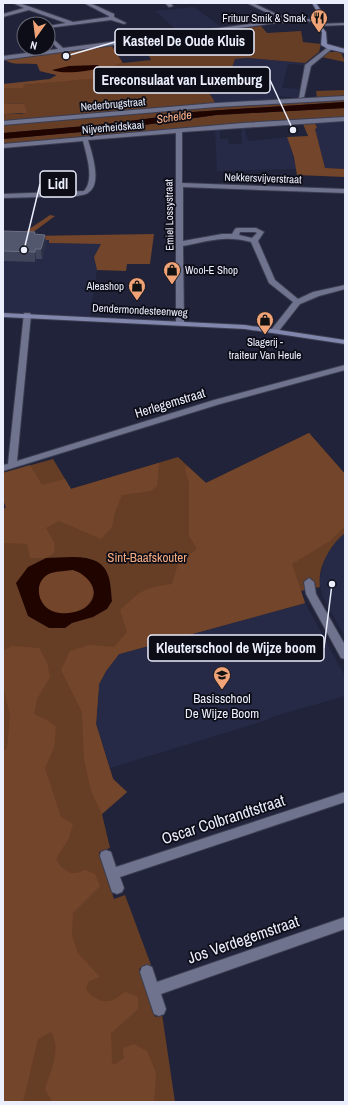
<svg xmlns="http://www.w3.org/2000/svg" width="348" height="1105" font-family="'Archivo Narrow',sans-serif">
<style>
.built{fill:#262a46}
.green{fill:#663e26}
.forest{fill:#73452a}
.water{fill:#200400;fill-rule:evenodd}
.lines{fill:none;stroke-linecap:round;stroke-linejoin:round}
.street-casing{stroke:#3c3d50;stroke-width:2}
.secondary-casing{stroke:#3c3d50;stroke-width:2}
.street{fill:#6f738e;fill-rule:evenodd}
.secondary{fill:#8086ac;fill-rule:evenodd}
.wall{fill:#41455b}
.shaded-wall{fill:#2c3046}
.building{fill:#53576d;stroke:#6b6f83}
.labels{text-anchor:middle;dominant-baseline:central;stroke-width:3.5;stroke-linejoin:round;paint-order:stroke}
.far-poi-label{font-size:11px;fill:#ebeefd;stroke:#0c0d17;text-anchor:end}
.far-street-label{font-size:11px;fill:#ebeefd;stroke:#0c0d17}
.far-water-label{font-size:12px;font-style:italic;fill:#feb388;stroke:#0c0d17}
.street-label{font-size:13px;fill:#ebeefd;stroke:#0c0d17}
.park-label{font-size:13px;fill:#f5ab80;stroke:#0c0d17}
.poi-label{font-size:13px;fill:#ebeefd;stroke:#0c0d17}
.near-street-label{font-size:16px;fill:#ebeefd;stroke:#0c0d17}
.leader{fill:none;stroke:#ebeefd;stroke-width:1.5}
.callout-dot{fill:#ebeefd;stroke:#0c0d17;stroke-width:1.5}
.callout{fill:#0c0d17;stroke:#ebeefd;stroke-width:1.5}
.callout-label{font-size:14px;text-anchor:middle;font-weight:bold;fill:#ebeefd}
</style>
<rect width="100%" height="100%" fill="#202339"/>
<path class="built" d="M194,7L221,27L180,33L155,11Z
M247,58L305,63V65L288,64L282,88L299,89L298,98L279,96L278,99L215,102L207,88L225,89L235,59Z
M345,122V169L325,168L314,128H317L315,123Z
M241,128H245L247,139L250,141L287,137L297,169L217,171L215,130H220V139H228L229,144H242Z
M3,240H50L49,243L102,244L94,257L97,270L90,317L3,312Z
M345,533V637L322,595L319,581L325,557L338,539Z
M305,603L345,676V696L275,716L264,721L110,768L96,724L99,684L106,671L119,654Z"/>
<path class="green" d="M261,26L267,33L301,31L303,42L321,44L319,52L305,63L247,58L235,59L225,89H207L216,104L3,121L5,114H23L24,104L3,103V88H23V85L51,82L50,79L57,75L40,71L37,64C26,62 14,66 5,60L112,46L123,63L151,60L147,52L151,51L141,42Z
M328,52H341L345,62L321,57Z
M345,90V96L317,98L316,91Z
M345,99V102L178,113L168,116L98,125L3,133V125L232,106Z
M345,108V118L3,144V139L115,129L216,115Z
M309,433L345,474V533C330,545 317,568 320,587L301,591L305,603L119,654L106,671L99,684L96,724L113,779L127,792L102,814L110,848L99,852L114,899L125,895L151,965L139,969L155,1017L162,1014L175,1102H3V509L6,508L3,499V473L53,459L71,489L178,457L206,483Z"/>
<path class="forest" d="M111,46L122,62L112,67L117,69L137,68L141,74L23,85L24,88H3V84L50,79L57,75L40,71L37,64C26,62 14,66 5,60Z
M3,103L24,104L27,113L5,114L3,118Z
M315,123L317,128L315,129L325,168L345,169V177L297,175L294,157L287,137L308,136L303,124Z
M50,215L55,216L28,236L154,234L150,264H127L126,271L97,270L94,257L101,244L49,243V240H13Z
M309,433L345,474V526L330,541L292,564L305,603L119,654L106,671L99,684L96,724L113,779L127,792L102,814L91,791L84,759L82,712L61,670L70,651L89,645L114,647L127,632L120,610C141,591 142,588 172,584L178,564L197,549L189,536V483L185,470L187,466L206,483Z
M159,463L157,486L151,491L122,495L115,512L112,527L101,539L59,521L46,528L55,544L54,553L46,558H30L27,544L3,543V509L6,508L3,499V473L30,465L42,485L65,479L71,489Z
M73,570C115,581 85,626 51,611C38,604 33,586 46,576C53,571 65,571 73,570Z
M13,646L39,648L47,662L50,677L37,699L34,714L47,720L56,727L54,748L45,768L61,817L73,824L69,838L56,859L61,867L71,873H77L85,870L95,874L100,886L73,913L72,936L78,953L100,977L89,981L86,989C91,998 104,1005 115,999C119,997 121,994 126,992L138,997V1009L111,1033L112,1064H115L124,1058L123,1048L134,1044L147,1051L156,1073L154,1102H52L45,1089C50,1073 62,1048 51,1032L38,1039L23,1102H3V750L7,749L10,716L3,685V653L4,650Z"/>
<path class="water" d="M98,65L100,68C88,71 64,75 52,70L69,66Z
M345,102V108L216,115L115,129L3,139V133L98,125L168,116L177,113Z
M46,558C66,558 100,551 108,575C111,583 111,593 112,601L107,609L93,617L72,623L65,628H49L28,616L16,583L28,567ZM73,570C86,574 101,589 90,603C82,614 58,617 47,608C36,599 35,579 51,573C58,571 66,571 73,570Z"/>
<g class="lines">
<g class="street-casing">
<path id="street" d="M13,3H19L73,22L109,17V16L84,3H90L114,14V17L126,23L124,24L111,20L48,28V26L66,23L29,10L3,17V14L24,8Z
M165,3H170L173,6L169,7Z
M247,3H253L289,20L317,19L319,20L317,21L276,23L3,60V56L58,49L48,38V34L63,48L282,20Z
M345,23V25L319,26L317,25L319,24Z
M328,47L333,48L311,66L304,97L299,98L305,65Z
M345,96V100L216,107L3,125V121L216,103Z
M345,117V121L182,132V183L345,189V193L183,187V241L222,234H232L235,229L237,228H256L264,232L258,241L275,280L298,299L313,292L345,285V289L319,296L300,304L278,332H275L271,330L293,302L269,283L251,242C225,235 209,241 183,246L184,323L180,325L176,323V133L88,140C92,153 102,183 89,192C86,195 81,195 77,196L3,198V194L84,191C95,179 86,154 83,141L3,148V144L243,123ZM240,232H255L257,233L252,238L239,235Z
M24,313H30L31,315L17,461L214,400L345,365V370L220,404L3,471V465L8,464Z
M309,578L314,582L316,594L345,645V659L341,658L306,594L304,582Z
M345,792V802L120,877L124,888L122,892L117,894L112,892L100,856L101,852L106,850L111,852L116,867Z
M345,917V929L161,994L166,1009L164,1014L159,1016L154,1014L140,972L142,967L147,965L152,967L157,982Z"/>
</g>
<g class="secondary-casing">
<path id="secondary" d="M312,3H316L324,15L318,22L326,32L327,44L345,49V53L328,49L321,45L322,32L313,22L319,15Z
M3,313L245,325L345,340V344L245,329L3,317Z"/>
</g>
<use href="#street" class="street"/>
<use href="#secondary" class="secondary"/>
</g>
<path class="wall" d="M3,231L35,232V234L45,235L46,244L42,259H36L35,262L3,261Z"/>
<path class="shaded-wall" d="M45,235L46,244L42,259L41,249Z
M35,249L36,259L35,262Z"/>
<path class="building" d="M3,231L35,232L34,234L45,235L41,249H35V252L3,251Z"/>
<defs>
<g id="restaurant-pin" transform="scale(0.9)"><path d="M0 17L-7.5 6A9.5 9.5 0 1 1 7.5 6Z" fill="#efa377" stroke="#0c0d17"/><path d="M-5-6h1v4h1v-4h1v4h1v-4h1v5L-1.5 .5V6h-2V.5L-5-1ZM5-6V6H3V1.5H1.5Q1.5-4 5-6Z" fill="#111"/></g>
<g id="shop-pin" transform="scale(0.9)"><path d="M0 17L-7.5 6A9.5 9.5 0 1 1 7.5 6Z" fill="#efa377" stroke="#0c0d17"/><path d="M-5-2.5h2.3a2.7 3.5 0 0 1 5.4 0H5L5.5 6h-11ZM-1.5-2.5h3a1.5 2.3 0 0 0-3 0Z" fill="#111"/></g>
<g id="school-pin" transform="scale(0.9)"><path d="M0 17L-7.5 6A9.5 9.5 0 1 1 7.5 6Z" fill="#efa377" stroke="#0c0d17"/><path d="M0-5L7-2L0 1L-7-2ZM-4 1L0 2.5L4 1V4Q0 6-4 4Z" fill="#111"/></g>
</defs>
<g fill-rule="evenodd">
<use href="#restaurant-pin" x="319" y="18"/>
<use href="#shop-pin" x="172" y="270"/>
<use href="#shop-pin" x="137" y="286"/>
<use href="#shop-pin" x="265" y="320"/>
<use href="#school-pin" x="222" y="675"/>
</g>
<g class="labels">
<g class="far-poi-label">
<text x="306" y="18">Frituur Smik &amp; Smak</text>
<text x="185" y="270" text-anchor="start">Wool-E Shop</text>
<text x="124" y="286">Aleashop</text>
<text x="265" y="342" text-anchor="middle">Slagerij -<tspan x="265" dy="13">traiteur Van Heule</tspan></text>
</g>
<g class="far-street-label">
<text transform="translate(113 104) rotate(-5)">Nederbrugstraat</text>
<text transform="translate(113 127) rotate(-5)">Nijverheidskaai</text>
<text transform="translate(263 178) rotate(2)">Nekkersvijverstraat</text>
<text transform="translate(169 215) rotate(-91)">Emiel Lossystraat</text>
<text transform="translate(140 310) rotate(3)">Dendermondesteenweg</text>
</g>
<g class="far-water-label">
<text transform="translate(174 117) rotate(-8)">Schelde</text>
</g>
<g class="street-label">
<text transform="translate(170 403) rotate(-17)">Herlegemstraat</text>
</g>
<g class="park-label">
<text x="147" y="557">Sint-Baafskouter</text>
</g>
<g class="poi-label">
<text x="222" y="698">Basisschool<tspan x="222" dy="15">De Wijze Boom</tspan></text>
</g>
<g class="near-street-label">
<text transform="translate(223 819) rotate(-18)">Oscar Colbrandtstraat</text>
<text transform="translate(243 939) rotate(-19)">Jos Verdegemstraat</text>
</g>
</g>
<path class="leader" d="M66 56L115 42M293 130L270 80M24 250L40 184M332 584L324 648"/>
<g class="callout-dot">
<circle cx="66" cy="56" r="4"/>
<circle cx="293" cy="130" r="4"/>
<circle cx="24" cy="250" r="4"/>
<circle cx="332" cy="584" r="4"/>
</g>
<g class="callout">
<rect x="115" y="29" width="139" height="26" rx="4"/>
<rect x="94" y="67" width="176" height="26" rx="4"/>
<rect x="40" y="171" width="36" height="26" rx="4"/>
<rect x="148" y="635" width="176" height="26" rx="4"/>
</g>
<g class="callout-label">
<text x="184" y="46">Kasteel De Oude Kluis</text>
<text x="182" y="85">Ereconsulaat van Luxemburg</text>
<text x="58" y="189">Lidl</text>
<text x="236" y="653">Kleuterschool de Wijze boom</text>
</g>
<rect width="348" height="1105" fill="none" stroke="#ebeefd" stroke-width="8"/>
<g transform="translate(36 36) rotate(194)"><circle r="19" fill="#0c0d17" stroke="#656773"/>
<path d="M0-3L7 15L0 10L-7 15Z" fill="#efa377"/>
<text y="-6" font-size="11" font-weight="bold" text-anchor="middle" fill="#ebeefd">N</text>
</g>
</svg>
